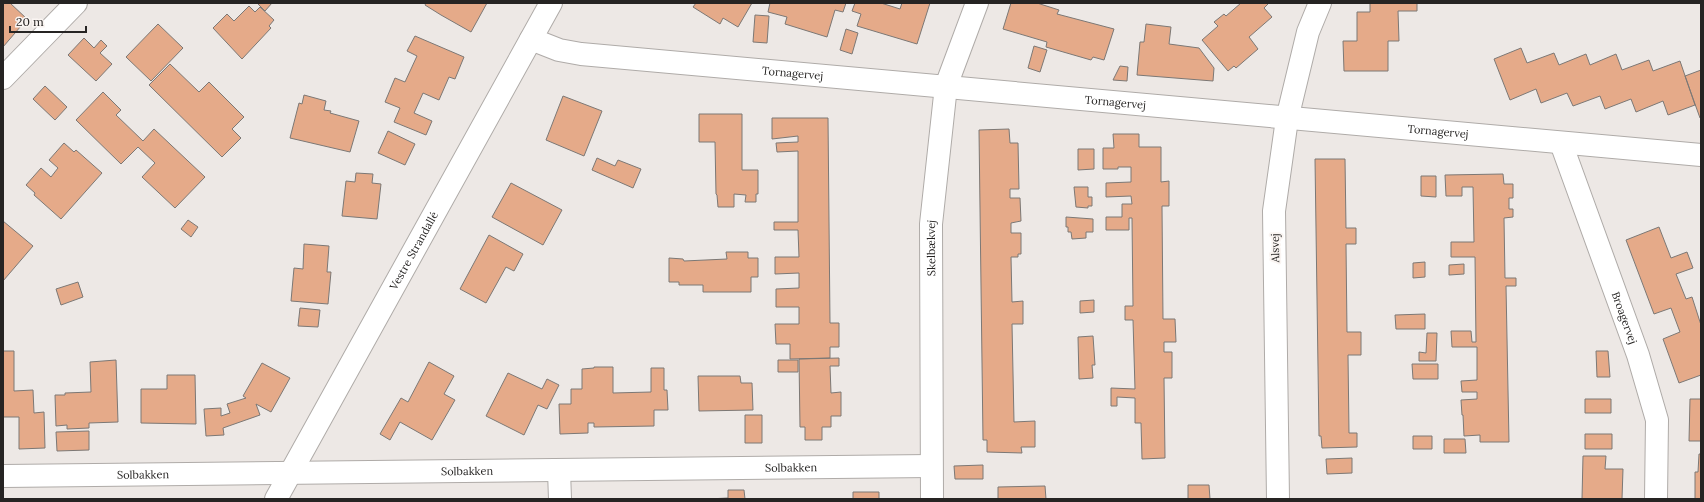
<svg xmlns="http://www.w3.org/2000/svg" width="1704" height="502" font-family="Lora,serif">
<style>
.building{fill:#e5aa89;stroke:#7c7875}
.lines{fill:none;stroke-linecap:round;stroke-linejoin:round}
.street-casing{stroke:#afaba8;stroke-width:24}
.secondary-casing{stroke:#afaba8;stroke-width:24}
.street{stroke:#fff;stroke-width:22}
.secondary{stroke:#fff;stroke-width:22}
.labels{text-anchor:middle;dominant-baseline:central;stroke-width:4;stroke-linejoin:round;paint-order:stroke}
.street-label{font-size:11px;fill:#262423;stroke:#faf5f2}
</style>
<rect width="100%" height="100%" fill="#ede8e5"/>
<path class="building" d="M3,3H10L27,19L3,47Z
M257,3H272L265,11Z
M426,3H487L471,32L441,15L425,5Z
M696,3H752L738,27L723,18L720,24L693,7Z
M770,3H846L843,12L835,10L827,37L785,24L787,17L768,12Z
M855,3H881L900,9L902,3H930L917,44L857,26L861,14L852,11Z
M1011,3H1037L1059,10L1057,14L1114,29L1104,60L1093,57L1091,60L1046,47L1047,42L1003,29Z
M1241,3H1269L1264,8L1272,17L1249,37L1258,49L1236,68L1234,66L1228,71L1202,40L1218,26L1214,22L1224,14L1226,16Z
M1370,3H1417V11H1398L1399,41H1388V71H1344L1343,41H1357V12H1370Z
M249,6L255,12L260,7L274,20L269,26L271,28L242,59L213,28L227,14L234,21Z
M755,15L769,16L767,43L753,42Z
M158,24L183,48L151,81L126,57Z
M1146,24L1171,27L1169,44L1199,48L1214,68L1213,81L1137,75L1140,42H1144Z
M846,29L858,33L852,54L840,50Z
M415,36L464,57L455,79L449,77L439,100L423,93L414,113L432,121L426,135L394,122L400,108L385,102L395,78L405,82L417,56L407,51Z
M84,38L94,48L101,40L107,46L100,53L112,64L96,81L68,55Z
M1034,46L1047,50L1040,72L1028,68Z
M1521,48L1527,63L1554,53L1559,65L1586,54L1590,65L1616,54L1622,70L1649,60L1653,71L1680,61L1695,105L1668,115L1663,101L1636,112L1631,99L1605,109L1600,96L1573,106L1567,93L1541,103L1536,89L1510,100L1494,59Z
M170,64L199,92L209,82L244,117L232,129L241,138L222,157L149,85Z
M1120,66L1128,67L1127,81L1113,80Z
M1701,70V117L1700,118L1685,76Z
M45,86L67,107L55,120L33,99Z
M103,92L121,110L116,115L143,141L154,129L205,177L175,208L142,177L155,163L138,147L121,164L76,120Z
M304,95L326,101L324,110L331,111L330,113L359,121L350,152L290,138L299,103L302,104Z
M563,96L602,111L584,156L546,140Z
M699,114H742V170H758V194H756V202H745L746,195L734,194V207H718L717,195L716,194L715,142H699Z
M772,118H828L830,323H839V347H830V358L790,359V344H776L775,324H799V307H776V289L799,288V273L775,274V257H799L798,230H774V222H798V151L777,152L776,143L798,142V136L772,139Z
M1009,129L1010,143H1018L1019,189H1010V198H1020L1021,221L1011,223V233H1021V254H1018V257H1011L1012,302L1023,301V324H1012L1014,422L1035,421V447H1021L1022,453L987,452V440H983L979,130Z
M388,131L415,144L405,165L378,153Z
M1113,134H1139V147H1161V182L1169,181V206H1162L1163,319H1175L1176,342H1164V352H1172V378H1164L1165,458L1142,459L1141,423H1135V398L1117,397V406H1111V388L1135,389L1133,320H1125V306H1133L1132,218H1129V230H1106V217H1122V204H1132L1131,196L1106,197V183L1131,182V167H1118V169H1103V148H1114Z
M64,143L74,152L76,150L102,173L61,219L34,195L35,193L26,185L41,168L51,177L58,168L49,160Z
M1078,149H1094V169L1078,170Z
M597,158L615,166L618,160L641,169L633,188L592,170Z
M1315,159H1345L1346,228H1356V244H1346L1347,332H1361V355H1348L1349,433H1357V447L1322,448L1321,436H1319Z
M356,173L373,174L372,183L381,184L377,219L342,216L346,181L355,182Z
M1503,174L1504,184H1513V198H1509V209H1513V217L1504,218L1505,278H1516V286H1506L1509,442H1480V435L1464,436L1463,415H1462L1461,400L1477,399V392H1462L1461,381L1477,380V347H1452L1451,331H1471L1472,342H1476L1475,257H1451V242H1474L1473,187H1462V196H1446L1445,175Z
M1421,176H1436V197L1421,196Z
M511,183L562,210L543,245L492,217Z
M1074,187H1088V197H1092V206H1088V208L1076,207Z
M1066,217L1093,219V232H1086V238L1072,239L1071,232H1068V227H1066Z
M188,220L198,227L191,237L181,229Z
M3,221L33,246L3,281Z
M1659,227L1671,258L1687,252L1693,268L1676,274L1686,299L1692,297L1701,325V375L1679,383L1663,339L1680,332L1671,308L1654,314L1626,240Z
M489,235L523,254L514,271L506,267L486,303L460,289Z
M304,244L329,246L327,272H331L328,304L291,301L294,268L303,269Z
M726,252H748V258H758V277H751V292H703V285H679V282H669V258L683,259L684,261L727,259Z
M1425,262V277L1413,278V263Z
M1464,264V274L1449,275V265Z
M78,282L83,297L61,305L56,289Z
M1094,300V312L1080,313V301Z
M300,308L320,310L318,327L298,326Z
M1425,314V329H1396L1395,315Z
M1427,333H1437L1436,361H1419V352L1426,353Z
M1093,336L1095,365H1092L1093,378L1079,379L1078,337Z
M3,351H14V391L33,390L34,413L44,412L45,448L19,449V417H3Z
M1596,351H1608L1610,377H1597Z
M839,358V366H830L831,393L841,392V416H831V427H822V440H805V427H800L799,359Z
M116,360L118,422L89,423V428L67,429V425L56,426L55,395H65V393L91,392L90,362Z
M778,360H798V372H778Z
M429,362L454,376L444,394L455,400L432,440L400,422L390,440L380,434L401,398L408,402Z
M262,363L290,378L271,412L256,404L260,415L223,428L224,435L206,436L204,409L221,408V416L230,413L227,404L246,398L243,396Z
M1412,364H1438V379H1413Z
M594,367H613V393L651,392V368H664V390H667L668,410H654V426L594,427V423H588V433L560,434L559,404H571V389H582V369L594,368Z
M508,373L542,389L547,379L559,385L547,409L538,405L524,435L486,416Z
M167,375H195L196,424L141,423V389H167Z
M698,376H740L741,383H752L753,410L699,411Z
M1585,399H1611V413H1585Z
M1690,399H1701V441H1689Z
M745,415H762V443H745Z
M89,431V450L57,451L56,432Z
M1585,434H1612V449H1585Z
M1413,436H1432V449H1413Z
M1444,439H1465L1466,453H1444Z
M1699,454H1701V499H1695V472H1698Z
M1583,456H1606L1605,469H1623L1622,499H1582Z
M1352,458V473L1327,474L1326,459Z
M983,465V479H955L954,466Z
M1188,485H1209L1210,499H1188Z
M1045,486L1046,499H998V487Z
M728,490H744L745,499H708L728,498Z
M853,492H879V499H853Z"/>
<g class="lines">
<g class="street-casing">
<g id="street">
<path id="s1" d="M531,39L559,50L581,54L1701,155"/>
<path d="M3,78L76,3"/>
<path id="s2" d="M1561,143L1638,355L1657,420L1656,499"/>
<path d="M559,471L560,499"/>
<path id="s3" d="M3,476L931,466"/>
<path id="s4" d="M932,499L931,224L946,86L977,3"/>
<path d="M1278,499L1274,211L1287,119L1308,32L1320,3"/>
</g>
</g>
<g class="secondary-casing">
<g id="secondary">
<path id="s5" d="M276,499L551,3"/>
</g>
</g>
<use href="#street" class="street"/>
<use href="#secondary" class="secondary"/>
</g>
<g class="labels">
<g class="street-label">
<text stroke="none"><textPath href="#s1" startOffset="265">Tornagervej</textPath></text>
<text stroke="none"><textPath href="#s1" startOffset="589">Tornagervej</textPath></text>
<text stroke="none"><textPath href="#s1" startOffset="913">Tornagervej</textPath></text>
<text stroke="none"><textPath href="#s4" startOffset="251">Skelbækvej</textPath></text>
<text transform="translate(1275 248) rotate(-91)">Alsvej</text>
<text stroke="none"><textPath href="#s5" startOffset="284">Vestre Strandallé</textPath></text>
<text stroke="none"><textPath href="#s2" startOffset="186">Broagervej</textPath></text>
<text stroke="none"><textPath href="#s3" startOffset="788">Solbakken</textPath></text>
<text stroke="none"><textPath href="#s3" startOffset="464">Solbakken</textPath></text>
<text stroke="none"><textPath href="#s3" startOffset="140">Solbakken</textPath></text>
</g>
</g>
<rect width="1704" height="502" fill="none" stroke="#262423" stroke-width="8"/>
<path d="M10 26v6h76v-6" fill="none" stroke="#262423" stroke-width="2"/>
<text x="16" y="26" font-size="12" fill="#262423" stroke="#faf5f2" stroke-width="3" paint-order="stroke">20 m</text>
</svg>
